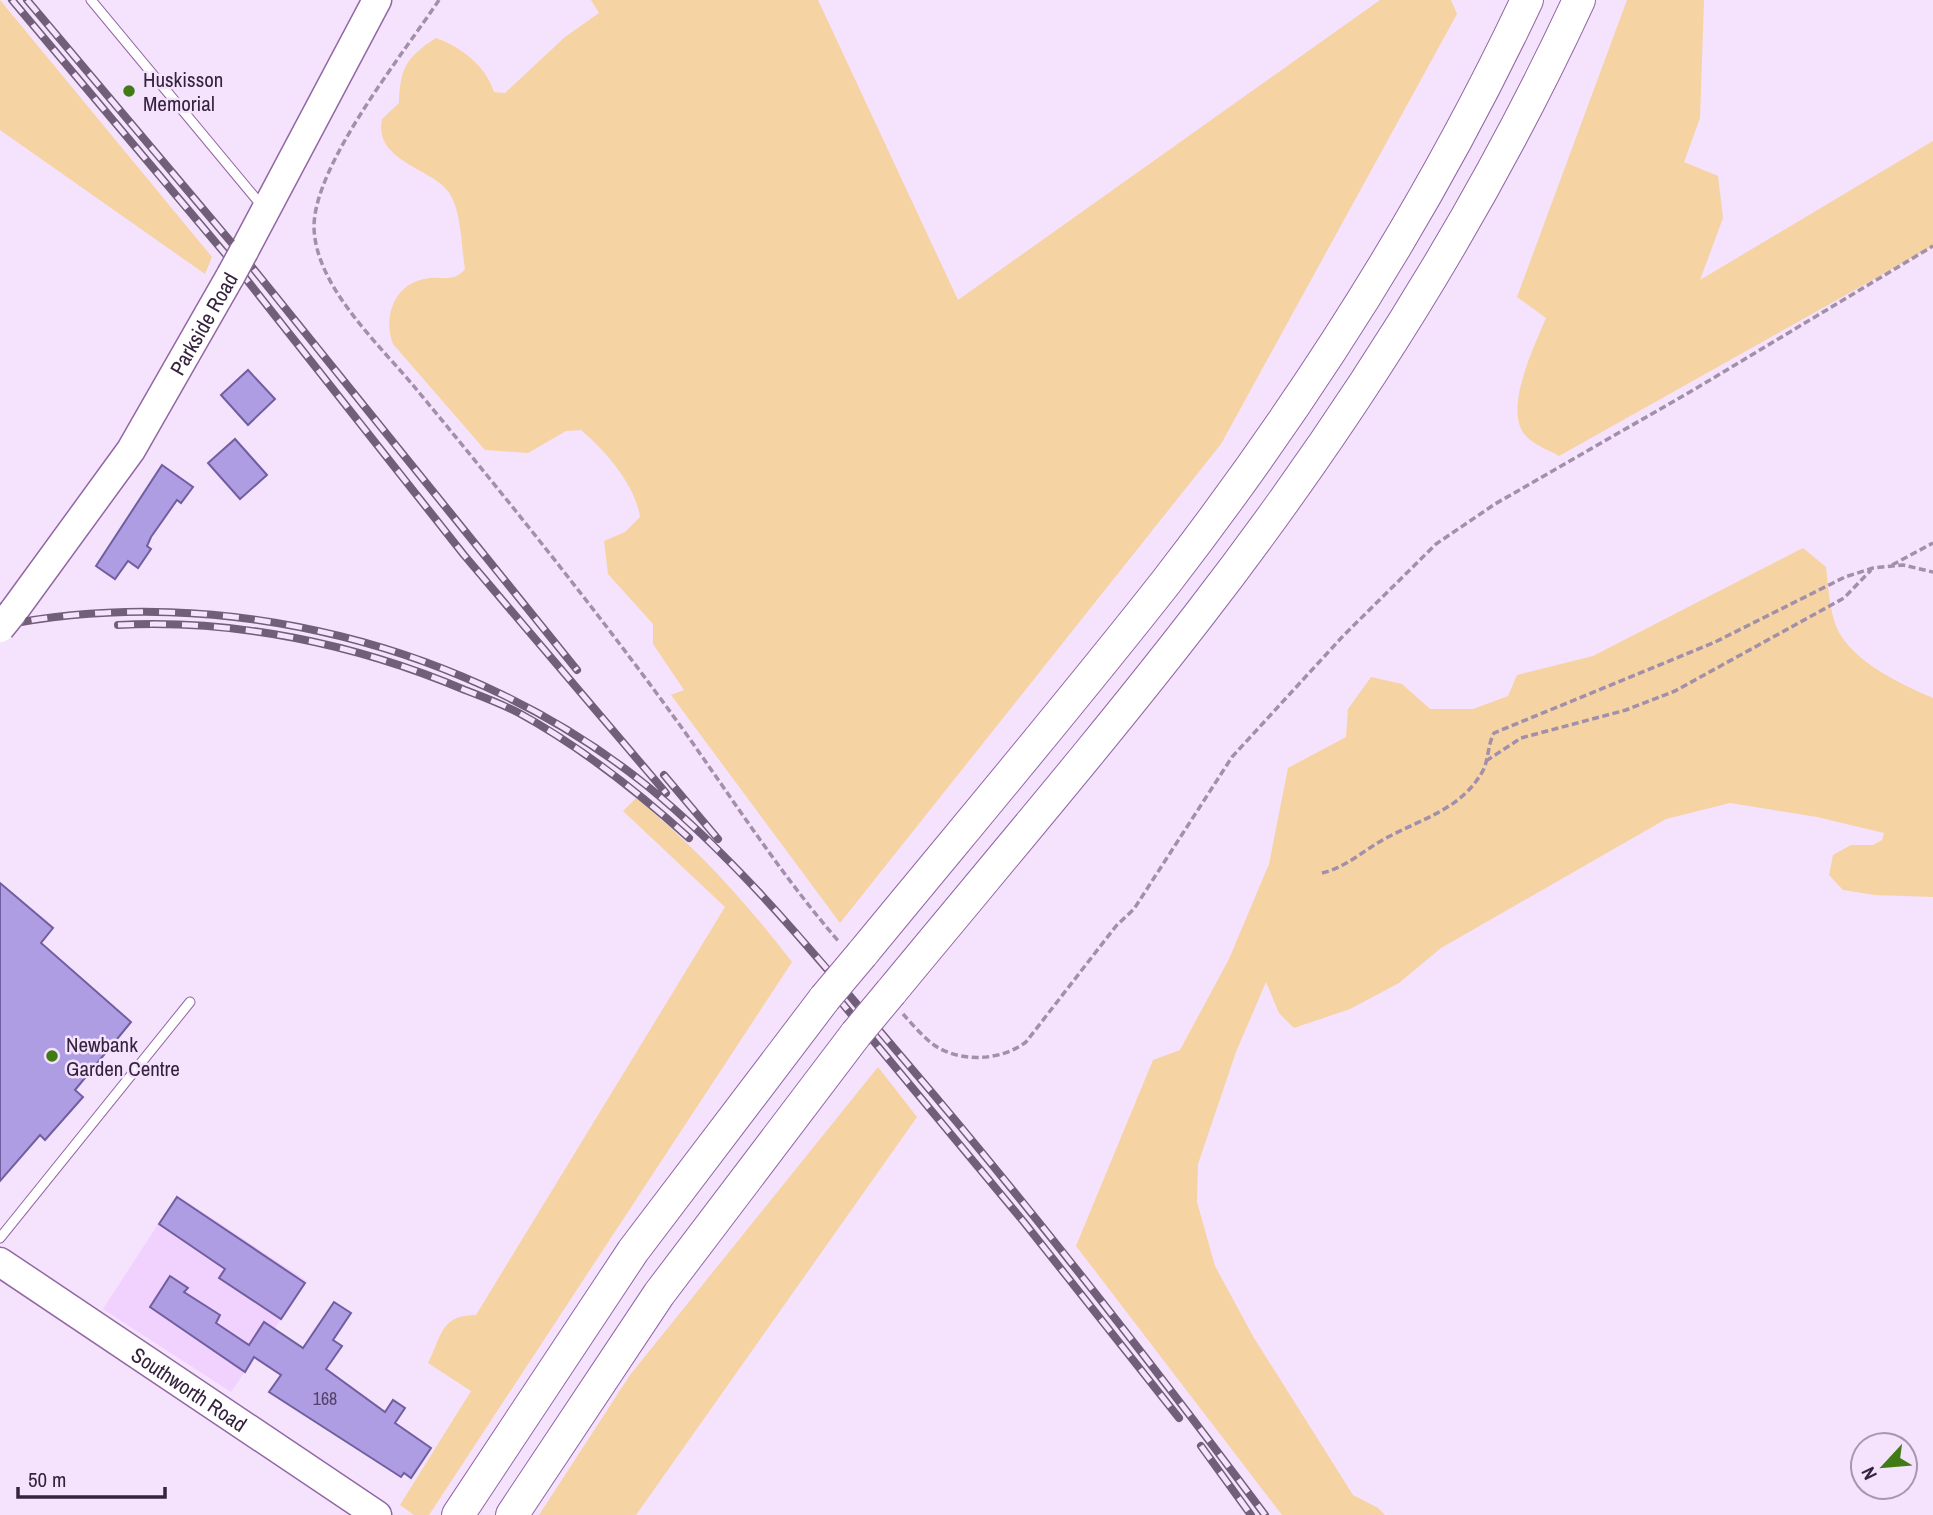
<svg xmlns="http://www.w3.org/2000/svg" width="1933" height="1515" font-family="'Archivo Narrow',sans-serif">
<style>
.built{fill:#f1d2fe}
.green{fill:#f6d3a2}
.building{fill:#af9de4;stroke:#715ea0;stroke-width:2}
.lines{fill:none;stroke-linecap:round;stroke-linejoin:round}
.service-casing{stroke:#9267a4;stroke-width:11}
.primary-casing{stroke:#9267a4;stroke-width:31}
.motorway-casing{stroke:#9267a4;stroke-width:34}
.path{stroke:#a28faa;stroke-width:3.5;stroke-dasharray:7 3.5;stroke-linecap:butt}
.service{stroke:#fff;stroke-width:9}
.primary{stroke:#fff;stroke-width:28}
.motorway{stroke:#fff;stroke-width:32}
.rail-casing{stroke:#715f79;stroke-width:8}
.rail{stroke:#f5e2fd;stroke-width:5;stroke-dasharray:16;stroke-linecap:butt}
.primary-bridge-casing{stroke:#9267a4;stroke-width:31;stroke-linecap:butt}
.motorway-bridge-casing{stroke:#9267a4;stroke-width:34;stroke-linecap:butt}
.primary-bridge{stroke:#fff;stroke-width:28}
.motorway-bridge{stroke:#fff;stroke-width:32}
.poi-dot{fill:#407b15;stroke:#f5e2fd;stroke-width:2.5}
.labels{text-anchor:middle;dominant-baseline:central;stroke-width:5;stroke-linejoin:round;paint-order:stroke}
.number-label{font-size:18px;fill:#544267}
.poi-label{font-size:21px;fill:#35233d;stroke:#f5e2fd;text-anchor:start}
.street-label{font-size:21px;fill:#35233d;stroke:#f5e2fd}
</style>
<rect width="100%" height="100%" fill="#f5e2fd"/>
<path class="built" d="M177,1195L307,1281L231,1392L103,1309Z"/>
<path class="green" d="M0,0L212,257L205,274L0,130Z
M591,0H818L958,300L1380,0H1451L1457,14L1221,444L840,923L671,695L684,690L653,644V624L608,574L604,541L625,532L640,517C636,486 605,450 581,430L566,431L528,453L485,450L393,344C382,315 396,281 430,278C445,277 454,282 465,269C461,246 462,208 447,190C431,169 373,160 382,119L399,103C400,69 406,57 436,38C461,47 486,66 494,92L505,93L565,37L599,13Z
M1627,0H1704L1700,118L1684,162L1718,176L1723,218L1700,280L1933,141V246L1559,456C1549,450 1534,445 1526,436C1502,411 1535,345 1546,318L1517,297Z
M1803,548L1826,567C1828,584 1829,603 1834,620C1844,658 1900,684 1933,698V897L1875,895L1843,890L1829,875L1833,855L1851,845H1873L1882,840L1884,833L1817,817L1730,803L1666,819L1441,948L1399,983L1350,1009L1294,1028L1279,1013L1266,982L1236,1052L1198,1164L1197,1202L1215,1266L1254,1338L1353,1495L1378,1508L1385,1515H1282L1076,1246L1153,1060L1180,1050L1229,959L1269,864L1288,768L1346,737L1348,709L1371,677L1402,684L1430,709H1473L1508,696L1517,675L1593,656Z
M636,798C696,847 745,901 792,962L429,1515H414L400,1505L471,1391L428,1363C442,1335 441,1315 476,1315L725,907L623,811Z
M878,1067L917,1117L636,1515H539L630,1375Z"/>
<path class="building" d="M248,370L275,399L248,425L221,395Z
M235,439L267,475L240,499L208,463Z
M162,465L193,487L181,503L177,500L151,537L147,546L151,549L138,568L128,561L115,579L96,566Z
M0,883L53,928L41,943L131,1022L75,1090L83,1097L45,1140L40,1135L0,1181Z
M177,1197L305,1283L281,1319L219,1278L225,1269L159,1224Z
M170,1276L188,1288L184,1292L220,1315L216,1323L249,1345L264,1322L303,1348L334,1302L351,1313L333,1340L342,1346L326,1369L385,1412L393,1400L405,1408L395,1423L431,1448L411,1478L404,1473L401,1477L269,1392L281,1375L254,1357L245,1372L150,1307Z"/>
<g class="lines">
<g class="service-casing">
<path id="service" d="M91,0L262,206
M0,1238L190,1002"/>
</g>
<g class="primary-casing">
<g id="primary">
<path d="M244,251L377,0"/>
<path id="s1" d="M13,612L131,450L231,275"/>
<path id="s2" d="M0,1262L377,1515"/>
</g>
</g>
<g class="motorway-casing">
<path id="motorway" d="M862,954C963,831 1067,708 1166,582C1305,402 1430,206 1527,0
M891,992C994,867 1100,743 1199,615C1346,425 1478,218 1579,0
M458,1515L633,1251L825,998
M512,1515L659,1294L856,1034"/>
</g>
<path class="path" d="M439,0C404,53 314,164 314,227C315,287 381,346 417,390C508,500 598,612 682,728C734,801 781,875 840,943
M1892,565L1933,543
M1486,761L1521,738L1626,710L1675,691L1844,598L1871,570
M1322,873C1347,867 1365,849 1388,837C1422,819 1460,809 1481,774C1489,762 1487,746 1494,733L1713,643L1845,577L1873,568L1903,565L1933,572
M903,1014C912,1024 923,1037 934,1045C960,1063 1001,1061 1026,1042L1116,926L1134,909L1232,757L1343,636L1436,544L1495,504L1695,389L1933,246"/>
<use href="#service" class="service"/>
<use href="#primary" class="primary"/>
<use href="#motorway" class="motorway"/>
<g class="rail-casing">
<path id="rail" d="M12,0L243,275L464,555L666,793
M27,0L252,267L577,670
M118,625C237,619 356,644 465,690C483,697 502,704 519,713C581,747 637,791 689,838
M0,626C220,581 472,645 646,785C744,865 824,966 906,1062C1031,1208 1150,1361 1265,1515
M664,775L718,839
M837,997L1023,1221L1179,1418
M1201,1446L1251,1515"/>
</g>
<use href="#rail" class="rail"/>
<g class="primary-bridge-casing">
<path id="primary-bridge" d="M231,275L244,251
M0,628L13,612"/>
</g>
<g class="motorway-bridge-casing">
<path id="motorway-bridge" d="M825,998L862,954
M856,1034L891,992"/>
</g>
<use href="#primary-bridge" class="primary-bridge"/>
<use href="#motorway-bridge" class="motorway-bridge"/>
</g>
<g class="poi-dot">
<circle cx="129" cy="91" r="7"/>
<circle cx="52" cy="1056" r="7"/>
</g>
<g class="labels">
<g class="number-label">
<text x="325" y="1398">168</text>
</g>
<g class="poi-label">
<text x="143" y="79">Huskisson<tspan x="143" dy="24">Memorial</tspan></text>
<text x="66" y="1044">Newbank<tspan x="66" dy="24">Garden Centre</tspan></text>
</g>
<g class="street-label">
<text stroke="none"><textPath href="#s1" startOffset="346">Parkside Road</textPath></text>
<text stroke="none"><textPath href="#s2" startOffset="228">Southworth Road</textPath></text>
</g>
</g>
<g transform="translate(1884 1466) rotate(244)"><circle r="33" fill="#f5e2fd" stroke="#a896b0" stroke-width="2"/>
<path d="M0-5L12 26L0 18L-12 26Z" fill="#407b15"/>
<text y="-10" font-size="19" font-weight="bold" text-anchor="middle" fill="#35233d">N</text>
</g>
<path d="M18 1487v10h147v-10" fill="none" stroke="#35233d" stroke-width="3.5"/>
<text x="28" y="1487" font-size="21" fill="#35233d" stroke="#f5e2fd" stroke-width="5" paint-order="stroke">50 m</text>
</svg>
